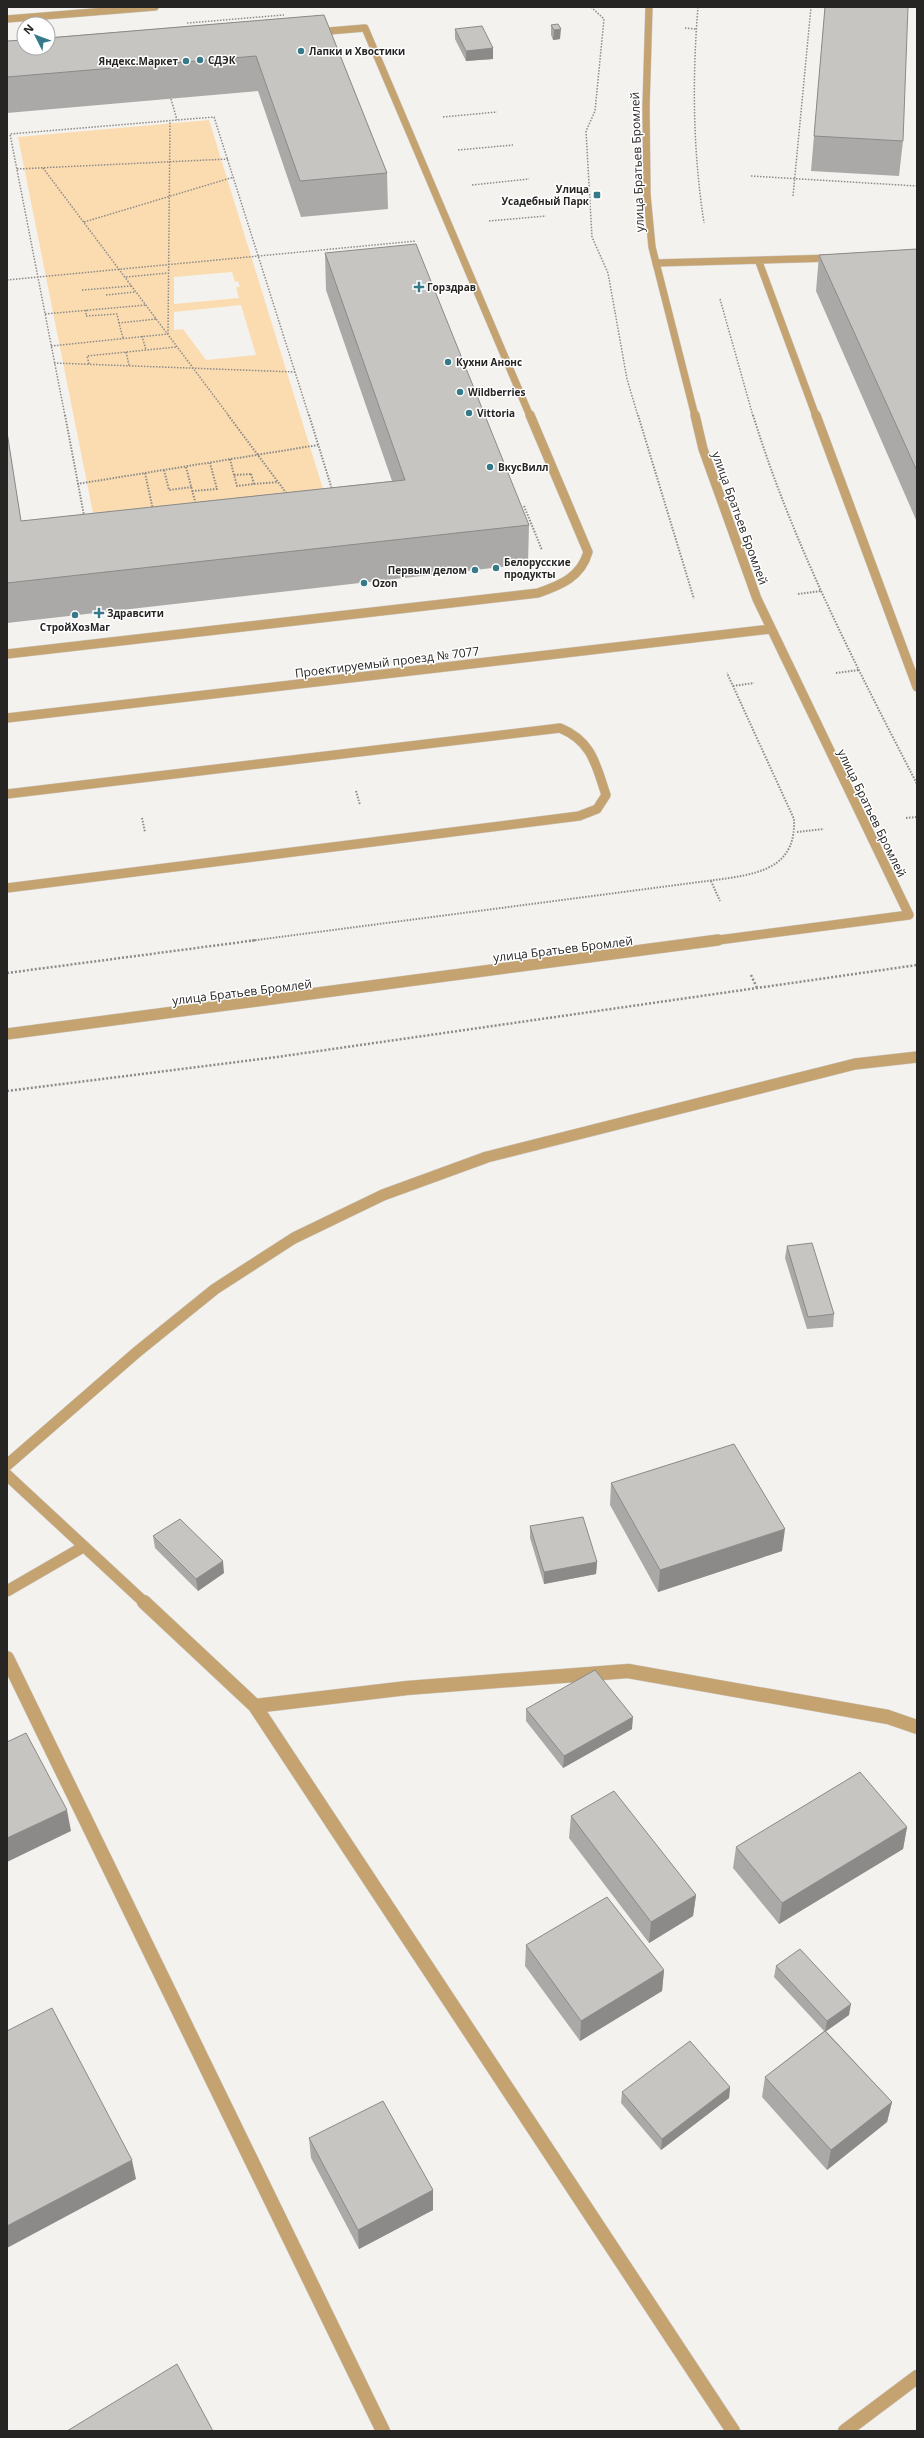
<svg xmlns="http://www.w3.org/2000/svg" width="924" height="2438" font-family="'Open Sans',sans-serif">
<style>
.green{fill:#fbdcb0;fill-rule:evenodd}
.lines{fill:none;stroke-linecap:round;stroke-linejoin:round}
.service-far3-casing{stroke:#cfcdca;stroke-width:8}
.service-far2-casing{stroke:#cfcdca;stroke-width:10}
.service-far1-casing{stroke:#cfcdca;stroke-width:12}
.service-casing{stroke:#cfcdca;stroke-width:15}
.minor-far3-casing{stroke:#cfcdca;stroke-width:8}
.minor-far2-casing{stroke:#cfcdca;stroke-width:10}
.minor-far1-casing{stroke:#cfcdca;stroke-width:12}
.minor-casing{stroke:#cfcdca;stroke-width:15}
.path-far2{stroke:#8d8b89;stroke-width:1.5;stroke-dasharray:1.5 1.5;stroke-linecap:butt}
.path-far1{stroke:#8d8b89;stroke-width:2;stroke-dasharray:1.5 1.5;stroke-linecap:butt}
.path{stroke:#8d8b89;stroke-width:2.5;stroke-dasharray:2 2;stroke-linecap:butt}
.service-far3{stroke:#c4a370;stroke-width:7}
.service-far2{stroke:#c4a370;stroke-width:9}
.service-far1{stroke:#c4a370;stroke-width:11}
.service{stroke:#c4a370;stroke-width:14}
.minor-far3{stroke:#c4a370;stroke-width:7}
.minor-far2{stroke:#c4a370;stroke-width:9}
.minor-far1{stroke:#c4a370;stroke-width:11}
.minor{stroke:#c4a370;stroke-width:14}
.wall{fill:#aba9a7}
.shaded-wall{fill:#8b8a88}
.building{fill:#c7c5c2;stroke:#8b8a88}
.poi-dot{fill:#367a8a;stroke:#fff;stroke-width:1.5}
.labels{text-anchor:middle;dominant-baseline:central;stroke-width:3;stroke-linejoin:round;paint-order:stroke}
.far-poi-label{font-size:10px;font-weight:bold;fill:#262524;stroke:#fff;text-anchor:start}
.street-label{font-size:12px;fill:#262524;stroke:#fff}
</style>
<rect width="100%" height="100%" fill="#f4f2ee"/>
<path class="green" d="M209,120L323,489L93,513L18,137ZM232,272L235,282L238,281L240,287H236L239,298L174,304V277ZM241,305L256,355L206,360L183,329L174,330V312Z"/>
<g class="lines">
<g class="service-far3-casing">
<path id="service-far3" d="M317,32L365,28L530,416
M759,262L816,416
M656,263L833,258"/>
</g>
<g class="service-far2-casing">
<path id="service-far2" d="M816,415L917,687
M7,654L538,593C561,585 581,577 588,552L530,415
M7,794L560,728C592,741 596,765 606,795L597,809L579,816L7,888"/>
</g>
<g class="service-far1-casing">
<path id="service-far1" d="M7,1591L83,1547"/>
</g>
<g class="service-casing">
<path id="service" d="M7,1658L383,2431"/>
</g>
<g class="minor-far3-casing">
<path id="minor-far3" d="M649,7L646,107L647,195L652,247L695,416
M7,19L155,7"/>
</g>
<g class="minor-far2-casing">
<path id="minor-far2" d="M695,415L703,449L757,599L909,915L711,941
M7,718L771,629"/>
</g>
<g class="minor-far1-casing">
<path id="minor-far1" d="M7,1034L718,940
M7,1465L137,1352L215,1289L294,1238L383,1195L487,1157L855,1064L917,1057
M7,1475L145,1603"/>
</g>
<g class="minor-casing">
<path id="minor" d="M144,1602L255,1706L733,2431
M255,1706L407,1688L628,1671L888,1717L917,1727
M845,2431L917,2377"/>
</g>
<path class="path-far2" d="M591,7L604,19L595,111L586,131L592,237L608,273L627,379L638,416
M698,7C692,80 693,151 704,223
M187,23L284,15
M685,28L696,29
M171,99L177,120
M443,117L497,112
M458,150L513,145
M43,168L229,416
M17,169L228,159
M751,176L917,186
M472,185L529,179
M793,196L811,7
M489,221L546,216
M84,222L234,177
M126,277L168,273
M7,280L416,241
M82,290L131,286
M106,295L135,292
M720,299L753,416
M86,310V316L117,314L119,323
M45,314L146,305
M168,334L170,121
M142,336L146,350
M123,338L119,323L156,319
M51,346L168,334
M126,352L129,365
M54,363L295,372
M89,364L87,356L176,347
M65,416L10,134L214,117L309,416"/>
<path class="path-far1" d="M65,415L86,526L335,499L309,415
M228,415L287,494
M638,415L694,599
M753,415C793,545 855,664 917,784
M230,459L234,475
M186,467L196,505
M164,470L169,490L192,487
M145,473L153,510
M251,474L254,484L237,486L234,475Z
M77,484L318,445
M254,484L278,482
M192,491L217,489L210,463
M524,506L542,550
M798,594L821,591
M836,673L859,670
M733,686L754,683
M356,791L360,805
M142,818L145,832
M906,818L917,817
M797,832L824,829
M711,881L720,901
M249,941L730,878C767,872 796,863 794,819L727,673"/>
<path class="path" d="M7,973L257,940
M751,975L757,988
M7,1091L277,1057L917,965"/>
<use href="#service-far3" class="service-far3"/>
<use href="#service-far2" class="service-far2"/>
<use href="#service-far1" class="service-far1"/>
<use href="#service" class="service"/>
<use href="#minor-far3" class="minor-far3"/>
<use href="#minor-far2" class="minor-far2"/>
<use href="#minor-far1" class="minor-far1"/>
<use href="#minor" class="minor"/>
</g>
<path class="wall" d="M825,7L903,141L899,176L811,171Z
M324,15L387,173L388,209L301,217L258,91L7,113V41Z
M551,25L560,39L553,40L551,35Z
M455,29L493,59L466,61L455,39Z
M917,249V522L816,291L819,255Z
M325,253L529,525L528,564L7,623V432L21,521L392,481L326,290Z
M787,1246L834,1314L833,1327L807,1329L785,1258Z
M611,1483L782,1551L658,1592L610,1505Z
M530,1526L597,1562L596,1574L544,1584L530,1538Z
M153,1536L224,1573L198,1591L155,1548Z
M526,1709L632,1729L563,1768L526,1721Z
M571,1816L696,1895L693,1916L649,1943L569,1838Z
M907,1827L903,1849L779,1924L733,1868L736,1847Z
M526,1945L664,1970L662,1991L580,2041L525,1966Z
M776,1966L849,2015L826,2031L892,2102L887,2122L827,2170L762,2097L765,2077L824,2031L774,1977Z
M730,2087L729,2098L661,2150L621,2103L622,2092Z
M309,2138L433,2190V2210L359,2249L311,2158Z"/>
<path class="shaded-wall" d="M561,29L560,39L553,40L554,30Z
M493,48V59L466,61V51Z
M785,1529L782,1551L658,1592L660,1570Z
M223,1561L224,1573L198,1591L196,1579Z
M597,1562L596,1574L544,1584V1572Z
M633,1717L632,1729L563,1768L564,1756Z
M67,1810L71,1831L7,1862V1838Z
M907,1827L903,1849L779,1924L782,1903Z
M696,1895L693,1916L649,1943L651,1922Z
M664,1970L662,1991L580,2041L581,2021Z
M851,2004L849,2015L825,2032L827,2021Z
M730,2087L729,2098L661,2150L662,2139Z
M892,2102L887,2122L827,2170L831,2150Z
M132,2160L136,2179L7,2248V2226Z
M433,2190V2210L359,2249L358,2230Z"/>
<path class="building" d="M825,7H908L903,141L814,136Z
M324,15L387,173L300,181L256,56L7,77V41L24,40V48H48V38Z
M558,24L561,29L554,30L551,25Z
M482,26L493,48L466,51L455,29Z
M416,244L529,525L7,583V432L21,521L405,480L325,253Z
M917,249V471L819,255Z
M812,1243L834,1314L808,1317L787,1246Z
M734,1444L785,1529L660,1570L611,1483Z
M583,1517L597,1562L544,1572L530,1526Z
M180,1519L223,1561L196,1579L153,1536Z
M595,1670L633,1717L564,1756L526,1709Z
M26,1733L67,1810L7,1838V1742Z
M860,1772L907,1827L782,1903L736,1847Z
M614,1791L696,1895L651,1922L571,1816Z
M607,1897L664,1970L581,2021L526,1945Z
M800,1949L851,2004L827,2021L776,1966Z
M52,2008L132,2160L7,2226V2031Z
M825,2031L892,2102L831,2150L765,2077Z
M690,2041L730,2087L662,2139L622,2092Z
M383,2101L433,2190L358,2230L309,2138Z
M177,2364L213,2431H67Z"/>
<g class="poi-dot">
<circle cx="301" cy="51" r="4"/>
<circle cx="200" cy="60" r="4"/>
<circle cx="186" cy="61" r="4"/>
<rect x="593" y="191" width="8" height="8" rx="2"/>
<path d="M417 281h4v4h4v4h-4v4h-4v-4h-4v-4h4z"/>
<circle cx="448" cy="362" r="4"/>
<circle cx="460" cy="392" r="4"/>
<circle cx="469" cy="413" r="4"/>
<circle cx="490" cy="467" r="4"/>
<circle cx="496" cy="568" r="4"/>
<circle cx="475" cy="570" r="4"/>
<circle cx="364" cy="583" r="4"/>
<path d="M97 607h4v4h4v4h-4v4h-4v-4h-4v-4h4z"/>
<circle cx="75" cy="615" r="4"/>
</g>
<g class="labels">
<g class="far-poi-label">
<text x="309" y="51">Лапки и Хвостики</text>
<text x="208" y="60">СДЭК</text>
<text x="178" y="61" text-anchor="end">Яндекс.Маркет</text>
<text x="589" y="189" text-anchor="end">Улица<tspan x="589" dy="12">Усадебный Парк</tspan></text>
<text x="427" y="287">Горздрав</text>
<text x="456" y="362">Кухни Анонс</text>
<text x="468" y="392">Wildberries</text>
<text x="477" y="413">Vittoria</text>
<text x="498" y="467">ВкусВилл</text>
<text x="504" y="562">Белорусские<tspan x="504" dy="12">продукты</tspan></text>
<text x="467" y="570" text-anchor="end">Первым делом</text>
<text x="372" y="583">Ozon</text>
<text x="107" y="613">Здравсити</text>
<text x="75" y="627" text-anchor="middle">СтройХозМаг</text>
</g>
<g class="street-label">
<text transform="translate(637 162) rotate(-92)">улица Братьев Бромлей</text>
<text transform="translate(740 518) rotate(70)">улица Братьев Бромлей</text>
<text transform="translate(387 662) rotate(-7)">Проектируемый проезд № 7077</text>
<text transform="translate(872 813) rotate(64)">улица Братьев Бромлей</text>
<text transform="translate(563 949) rotate(-7)">улица Братьев Бромлей</text>
<text transform="translate(242 992) rotate(-7)">улица Братьев Бромлей</text>
</g>
</g>
<rect width="924" height="2438" fill="none" stroke="#262524" stroke-width="16"/>
<g transform="translate(36 36) rotate(312)"><circle r="19" fill="#ffffff" stroke="#a8a8a7"/>
<path d="M0-3L7 15L0 10L-7 15Z" fill="#367a8a"/>
<text y="-6" font-size="11" font-weight="bold" text-anchor="middle" fill="#262524">N</text>
</g>
</svg>
